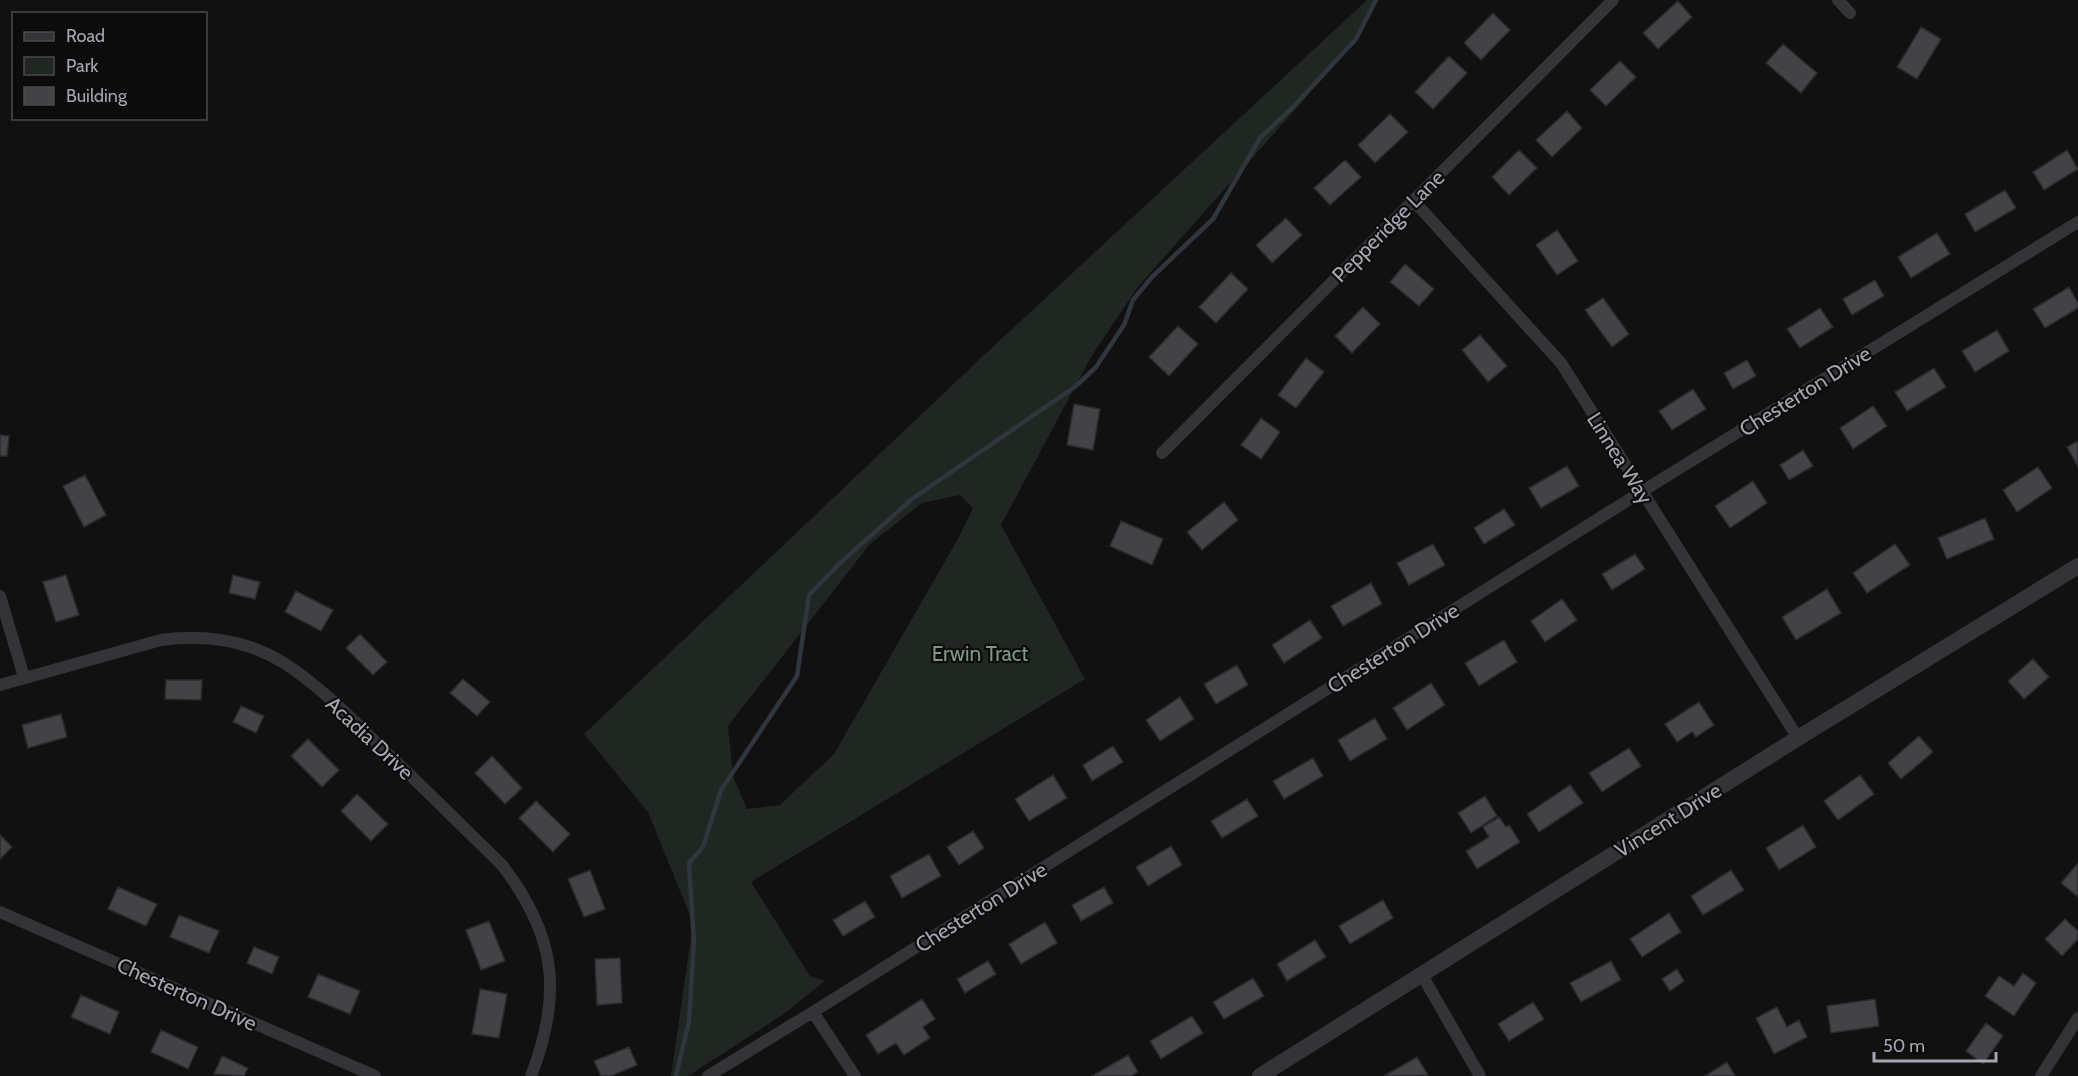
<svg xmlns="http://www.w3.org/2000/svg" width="2078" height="1076" font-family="Cabin,sans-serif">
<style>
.green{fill:#202621;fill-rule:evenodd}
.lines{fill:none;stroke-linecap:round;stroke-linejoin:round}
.stream{stroke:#30363d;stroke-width:4.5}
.building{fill:#434347;stroke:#2b2b2e;stroke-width:1.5}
.minor{stroke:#343438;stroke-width:12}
.tertiary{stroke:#343438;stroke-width:16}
.labels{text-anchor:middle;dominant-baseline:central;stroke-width:4.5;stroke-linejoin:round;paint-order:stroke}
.street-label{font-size:21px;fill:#a4a6b1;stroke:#0c0c0d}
.park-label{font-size:21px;fill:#7d9a81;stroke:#0c0c0d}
</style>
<rect width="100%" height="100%" fill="#111112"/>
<path class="green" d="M1367,0H1375L1347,51L1137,288L1091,357L1001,525L1085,679L751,882L810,976L825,981L784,1014L688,1076H671L693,923L648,812L584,734L982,357ZM960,495L973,508L959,537L834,754L780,805L747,809L733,776L728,726L870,544L922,503Z"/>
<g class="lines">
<path class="stream" d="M676,1076L689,1021L694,942L689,863L703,847L721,790L797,676L809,595L839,564L912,499L1076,386L1096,367L1124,325L1133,300L1152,277L1213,219L1260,138L1293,107L1356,39L1376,0"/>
</g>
<path class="building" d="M1678,1L1692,17L1658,49L1643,33Z
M1493,13L1510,30L1481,60L1464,43Z
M1921,27L1941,39L1917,79L1897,67Z
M1783,44L1817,73L1801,93L1766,63Z
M1449,56L1467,73L1433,109L1415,92Z
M1620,61L1636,77L1606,106L1590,90Z
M1567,111L1582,128L1552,157L1536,140Z
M1390,114L1408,132L1375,163L1358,145Z
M1519,150L1537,168L1509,195L1492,177Z
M2067,150L2078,169L2044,190L2033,172Z
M1345,160L1361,177L1330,205L1314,188Z
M2005,190L2016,208L1975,232L1965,214Z
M1286,218L1302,235L1272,263L1256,245Z
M1557,230L1578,261L1557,275L1536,245Z
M1937,233L1950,254L1911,278L1898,257Z
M1405,264L1434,289L1419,306L1390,282Z
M1231,273L1248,289L1216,323L1199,307Z
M1875,280L1884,296L1852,315L1843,299Z
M2069,287L2078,303V308L2045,328L2033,309Z
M1603,298L1629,334L1612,347L1585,310Z
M1363,307L1380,324L1352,353L1335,336Z
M1820,308L1833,327L1800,348L1787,329Z
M1178,326L1198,344L1169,376L1149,357Z
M1997,330L2009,351L1975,372L1962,351Z
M1480,335L1507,366L1488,382L1462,350Z
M1306,358L1324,372L1296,408L1278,395Z
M1747,360L1756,376L1733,389L1724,373Z
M1934,368L1946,387L1907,411L1895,392Z
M1693,389L1706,409L1672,430L1659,411Z
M1074,404L1100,409L1093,450L1067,445Z
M1873,406L1887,426L1853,449L1840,428Z
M1261,418L1280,432L1261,459L1241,445Z
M0,435L9,436L7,456H0Z
M2078,441V467L2067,447Z
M1803,450L1813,466L1789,480L1780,465Z
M1567,466L1579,486L1541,508L1529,488Z
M2038,467L2052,488L2017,512L2003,490Z
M85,475L106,515L84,527L63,486Z
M1753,481L1767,503L1730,528L1715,506Z
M1224,502L1238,520L1202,550L1187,532Z
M1504,509L1515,525L1484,544L1474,528Z
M1985,518L1994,539L1947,559L1938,538Z
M1121,521L1163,539L1152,565L1110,546Z
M1433,544L1445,565L1409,585L1397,563Z
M1895,544L1910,565L1867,593L1853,573Z
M1635,554L1645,569L1612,590L1602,574Z
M66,575L79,615L56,622L43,582Z
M233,575L260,582L255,599L229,593Z
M1371,583L1382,604L1343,626L1331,606Z
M1827,589L1841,613L1796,640L1782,617Z
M296,591L333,610L321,631L285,612Z
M1562,599L1577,620L1545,642L1531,621Z
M1310,620L1322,638L1284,663L1272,645Z
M360,634L387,662L373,675L346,648Z
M1504,640L1517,662L1479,686L1465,663Z
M2033,659L2049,677L2024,699L2008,681Z
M1237,665L1248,685L1216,704L1204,684Z
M463,679L490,702L477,716L450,693Z
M166,680H202L201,700L165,699Z
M1431,683L1445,705L1407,730L1393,708Z
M1180,697L1194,719L1160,741L1146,720Z
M1699,702L1714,725L1696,737L1692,732L1677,742L1665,724Z
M241,706L264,716L256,733L233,722Z
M61,714L67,737L28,748L22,725Z
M1375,718L1387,739L1350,761L1338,740Z
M1919,736L1933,752L1901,779L1888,763Z
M308,739L339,770L322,787L291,756Z
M1113,746L1123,762L1092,781L1083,765Z
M1629,748L1641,766L1602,792L1589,773Z
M492,756L522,788L505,804L475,773Z
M1313,758L1323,776L1284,799L1273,781Z
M1053,775L1067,798L1029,821L1015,799Z
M1860,775L1874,794L1838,820L1824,801Z
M1570,785L1583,803L1539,832L1527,814Z
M357,794L388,824L371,841L341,811Z
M1485,796L1497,816L1471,833L1458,813Z
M1247,799L1258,816L1222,838L1211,821Z
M536,801L570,834L553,852L519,818Z
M1499,817L1506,827L1509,825L1520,842L1477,869L1466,851L1489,837L1483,827Z
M1803,825L1816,847L1779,870L1766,848Z
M973,831L984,848L959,865L947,847Z
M0,835L12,847L0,859Z
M1171,846L1182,865L1148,886L1136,867Z
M929,854L941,876L902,898L890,876Z
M2078,863V897L2061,883Z
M590,870L605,909L584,917L568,879Z
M1731,870L1744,890L1703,915L1691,896Z
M118,887L157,904L146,926L108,909Z
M1104,887L1113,903L1081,921L1072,905Z
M1383,900L1393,918L1350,944L1339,926Z
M865,901L875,917L843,936L833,920Z
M1669,913L1681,932L1642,957L1630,939Z
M179,915L219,931L209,953L170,937Z
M2065,919L2078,931V939L2062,956L2045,939Z
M489,921L505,961L481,970L466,930Z
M1045,922L1057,943L1021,964L1009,944Z
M1315,940L1326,957L1287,981L1277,964Z
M254,947L279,957L272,974L247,963Z
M620,958L622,1003L597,1005L595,959Z
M988,961L996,974L965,993L957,979Z
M1611,961L1621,980L1581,1002L1570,983Z
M1677,969L1684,981L1670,991L1662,979Z
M2023,973L2036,983L2014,1016L1985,996L1999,976L2014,986Z
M318,974L360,991L350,1014L308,997Z
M1253,978L1264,996L1224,1019L1213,1002Z
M480,989L507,994L499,1038L472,1034Z
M81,995L119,1012L110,1034L71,1017Z
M922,999L935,1019L923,1027L930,1038L904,1055L896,1043L878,1054L866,1035Z
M1875,999L1879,1026L1831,1033L1827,1006Z
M1533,1002L1544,1019L1509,1041L1498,1024Z
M1777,1007L1787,1027L1799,1020L1807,1037L1774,1054L1756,1018Z
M1192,1016L1203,1033L1161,1059L1150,1041Z
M1986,1023L2003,1036L1983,1064L1966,1051Z
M161,1030L198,1047L188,1069L151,1052Z
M629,1047L637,1065L611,1076H601L594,1061Z
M1128,1055L1138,1072L1131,1076H1092Z
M222,1056L248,1068L244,1076L214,1074Z
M1417,1057L1428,1075L1384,1076Z
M1727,1062L1735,1076H1705Z"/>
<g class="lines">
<path class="minor" d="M1838,0L1850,13
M1413,200L1561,363L1798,738
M1162,453L1613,0
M0,596L24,677
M0,685L161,640C204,634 247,640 284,663C321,687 353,720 384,750C424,788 463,827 502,865C556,935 563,994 531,1076
M0,912L375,1076
M1422,975L1480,1076
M813,1012L855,1076
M708,1076L813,1012L1641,492L2078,222
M2041,1076L2078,1018"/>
<path class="tertiary" d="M1260,1076L1798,738L2078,566"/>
</g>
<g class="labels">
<g class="street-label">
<text transform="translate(1388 226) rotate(-45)">Pepperidge Lane</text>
<text transform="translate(1805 391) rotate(-32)">Chesterton Drive</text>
<text transform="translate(1620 458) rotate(58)">Linnea Way</text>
<text transform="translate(1393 648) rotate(-32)">Chesterton Drive</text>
<text transform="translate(370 738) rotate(43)">Acadia Drive</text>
<text transform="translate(1668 820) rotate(-32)">Vincent Drive</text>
<text transform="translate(981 907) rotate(-32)">Chesterton Drive</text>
<text transform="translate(187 994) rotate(24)">Chesterton Drive</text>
</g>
<g class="park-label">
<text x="980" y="653">Erwin Tract</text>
</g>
</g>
<rect x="12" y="12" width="195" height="108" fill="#0c0c0d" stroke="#494a4f" stroke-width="1.5"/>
<rect x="24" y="32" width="30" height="9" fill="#343438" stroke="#494a4f" stroke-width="1.5"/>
<text x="66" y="42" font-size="18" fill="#a4a6b1">Road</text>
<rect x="24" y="57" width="30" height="18" fill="#202621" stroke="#494a4f" stroke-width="1.5"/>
<text x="66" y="72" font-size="18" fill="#a4a6b1">Park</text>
<rect x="24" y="87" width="30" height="18" fill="#434347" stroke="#494a4f" stroke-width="1.5"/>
<text x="66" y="102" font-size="18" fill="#a4a6b1">Building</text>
<path d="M1874 1052v9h122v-9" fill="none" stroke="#a4a6b1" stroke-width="3"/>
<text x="1883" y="1052" font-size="18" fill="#a4a6b1" stroke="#0c0c0d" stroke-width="4.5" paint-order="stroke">50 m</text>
</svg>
